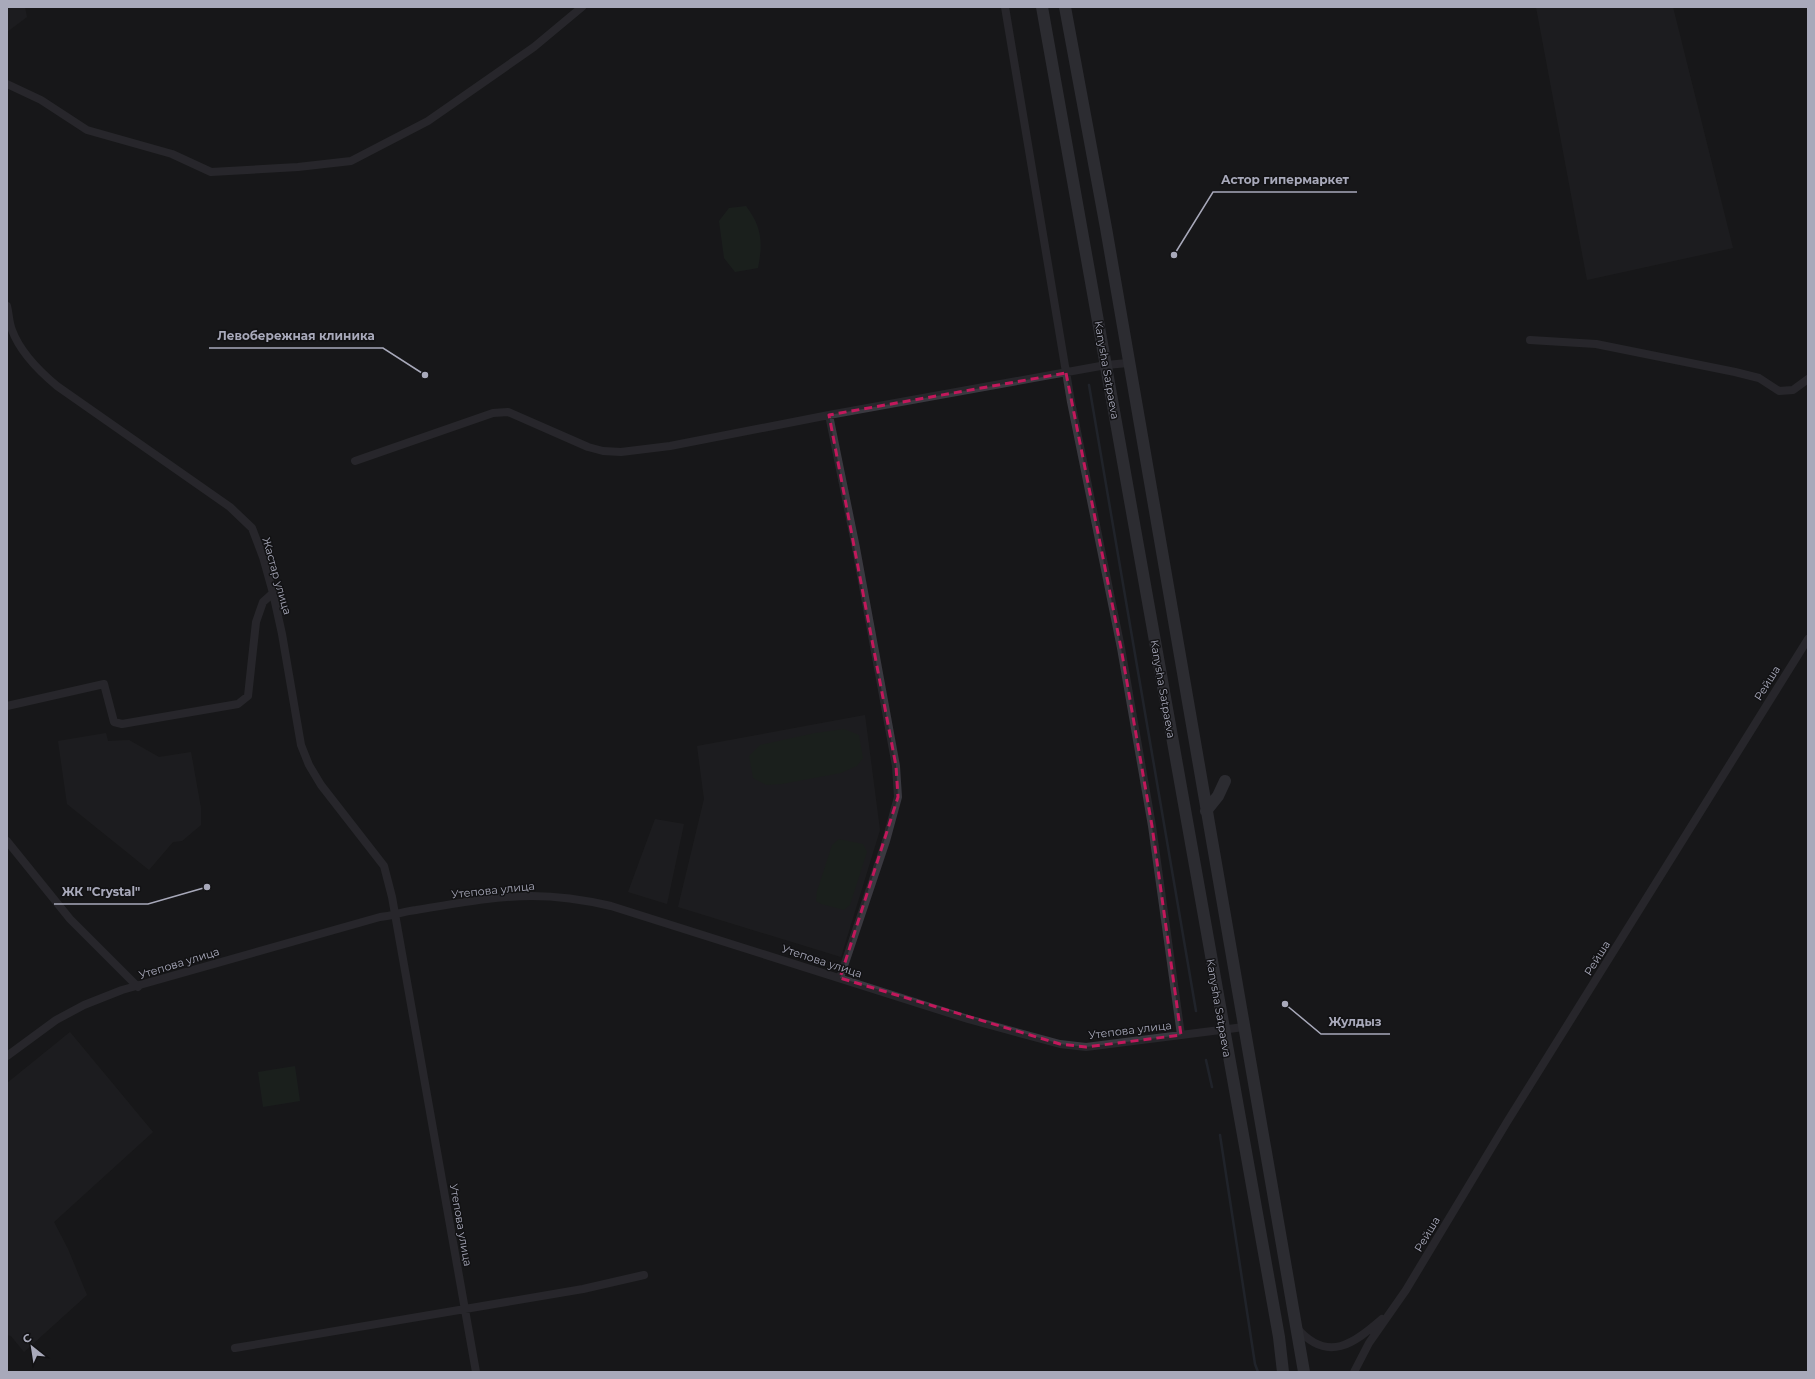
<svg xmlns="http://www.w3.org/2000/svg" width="1815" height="1379" font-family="Montserrat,sans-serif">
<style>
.built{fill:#232326}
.green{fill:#1e2821}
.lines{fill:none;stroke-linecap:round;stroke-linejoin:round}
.stream{stroke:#2b323e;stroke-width:2.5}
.street{stroke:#3a3940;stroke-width:8}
.secondary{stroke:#45454f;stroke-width:12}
.marked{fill:none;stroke:#c2185b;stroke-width:3;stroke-dasharray:8 5;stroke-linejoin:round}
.labels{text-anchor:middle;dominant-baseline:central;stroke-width:3;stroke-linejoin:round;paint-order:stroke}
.street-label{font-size:11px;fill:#a8a9ba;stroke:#121214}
.leader{fill:none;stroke:#a8a9ba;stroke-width:1.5}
.callout-dot{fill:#a8a9ba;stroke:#121214;stroke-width:1.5}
.callout-label{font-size:12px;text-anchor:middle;font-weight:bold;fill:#a8a9ba;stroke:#121214;stroke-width:3;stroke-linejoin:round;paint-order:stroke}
</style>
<rect width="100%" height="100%" fill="#171719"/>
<path class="built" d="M7,7H25L27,17L7,32Z
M1536,7H1673L1733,248L1587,280Z
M865,715L880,830L841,957L678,907L704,799L697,746Z
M106,733L108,741L129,740L159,757L191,752L201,808V825L182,841L173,842L149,870L67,804L58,741Z
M655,819L684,824L667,904L628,892Z
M70,1032L153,1132L54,1222L68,1249L87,1295L24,1352L11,1336L7,1335V1083Z"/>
<path class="green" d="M746,206C762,227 763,243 758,268L735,272L724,258L719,221L729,208Z
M844,729L859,735L863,758L857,766L841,773L782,784L766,785L753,778L749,756L760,745L815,733Z
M839,839L863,844L867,852L850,905L844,910L821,904L816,901L817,891L832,845Z
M295,1066L300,1101L263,1107L258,1072Z"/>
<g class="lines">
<path class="stream" d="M1089,385L1196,1011
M1206,1060L1212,1087
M1220,1135L1255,1364L1258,1372"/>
<path class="street" d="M1005,7L1071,402L1121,648L1152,826L1181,1035
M7,84L41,100L87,130L172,154L211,172L298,167L351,161L428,121L534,47L582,7
M7,306C9,314 9,323 12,330C20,352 39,371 57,386L230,507L252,528L263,557L273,593L282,634L301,745L309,765L321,785L384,866L392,897L476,1372
M1530,340L1596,344L1735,372L1759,378L1779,391L1793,390L1808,379
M829,415L856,548L896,766L898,797L886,841L840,978
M355,461L493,413L508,412L588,447L603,451L621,452L670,446L829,415L1106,365L1128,363
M7,706L104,684L114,722L122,724L238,704L248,696L256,622L263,602L273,593
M7,841L70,919L138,987
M7,1056L56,1020L84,1005L122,990L380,917C393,916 404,911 416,910C454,904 494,896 532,896C558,896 585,900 611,906L968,1019L1060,1044L1086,1047L1244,1027
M1297,1328C1328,1364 1354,1343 1382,1319
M235,1348L583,1289L644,1275
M1354,1372L1369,1343L1406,1290L1507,1122L1808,639"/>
<path class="secondary" d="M1042,7L1279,1337L1283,1372
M1065,7L1106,228L1304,1372
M1206,811L1218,796L1225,781"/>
</g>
<path d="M0 0H1815V1379H0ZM1066,373L1121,648L1152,826L1181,1035L1086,1047L1060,1044L840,978L898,797L896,766L829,415Z" fill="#171719" fill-opacity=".55" fill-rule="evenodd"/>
<path class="marked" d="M1066,373L1121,648L1152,826L1181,1035L1086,1047L1060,1044L840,978L898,797L896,766L829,415Z"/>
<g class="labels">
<g class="street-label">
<text transform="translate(1107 370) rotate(80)">Kanysha Satpaeva</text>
<text transform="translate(277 576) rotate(74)">Жастар улица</text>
<text transform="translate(1767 683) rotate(-58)">Рейша</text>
<text transform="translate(1163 689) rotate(80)">Kanysha Satpaeva</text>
<text transform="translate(493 890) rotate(-6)">Утепова улица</text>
<text transform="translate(1597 958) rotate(-58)">Рейша</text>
<text transform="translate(822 961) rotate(18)">Утепова улица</text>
<text transform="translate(179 963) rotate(-17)">Утепова улица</text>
<text transform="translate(1219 1008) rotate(80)">Kanysha Satpaeva</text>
<text transform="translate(1130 1030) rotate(-7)">Утепова улица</text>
<text transform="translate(461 1225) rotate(80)">Утепова улица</text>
<text transform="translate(1427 1234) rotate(-59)">Рейша</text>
</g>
</g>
<path class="leader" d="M1174 255L1213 192H1357M425 375L383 348H209M207 887L148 904H54M1285 1004L1321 1034H1390"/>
<g class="callout-dot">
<circle cx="1174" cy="255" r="4"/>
<circle cx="425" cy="375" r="4"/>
<circle cx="207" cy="887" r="4"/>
<circle cx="1285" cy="1004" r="4"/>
</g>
<g class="callout-label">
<text x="1285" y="184">Астор гипермаркет</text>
<text x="296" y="340">Левобережная клиника</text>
<text x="101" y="896">ЖК "Crystal"</text>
<text x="1355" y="1026">Жулдыз</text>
</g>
<rect width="1815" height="1379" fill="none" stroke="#a8a9ba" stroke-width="16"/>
<g transform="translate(32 1347) rotate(330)" stroke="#121214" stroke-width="3" paint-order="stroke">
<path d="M0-3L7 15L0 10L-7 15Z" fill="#a8a9ba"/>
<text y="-6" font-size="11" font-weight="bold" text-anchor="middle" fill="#a8a9ba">С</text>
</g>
</svg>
